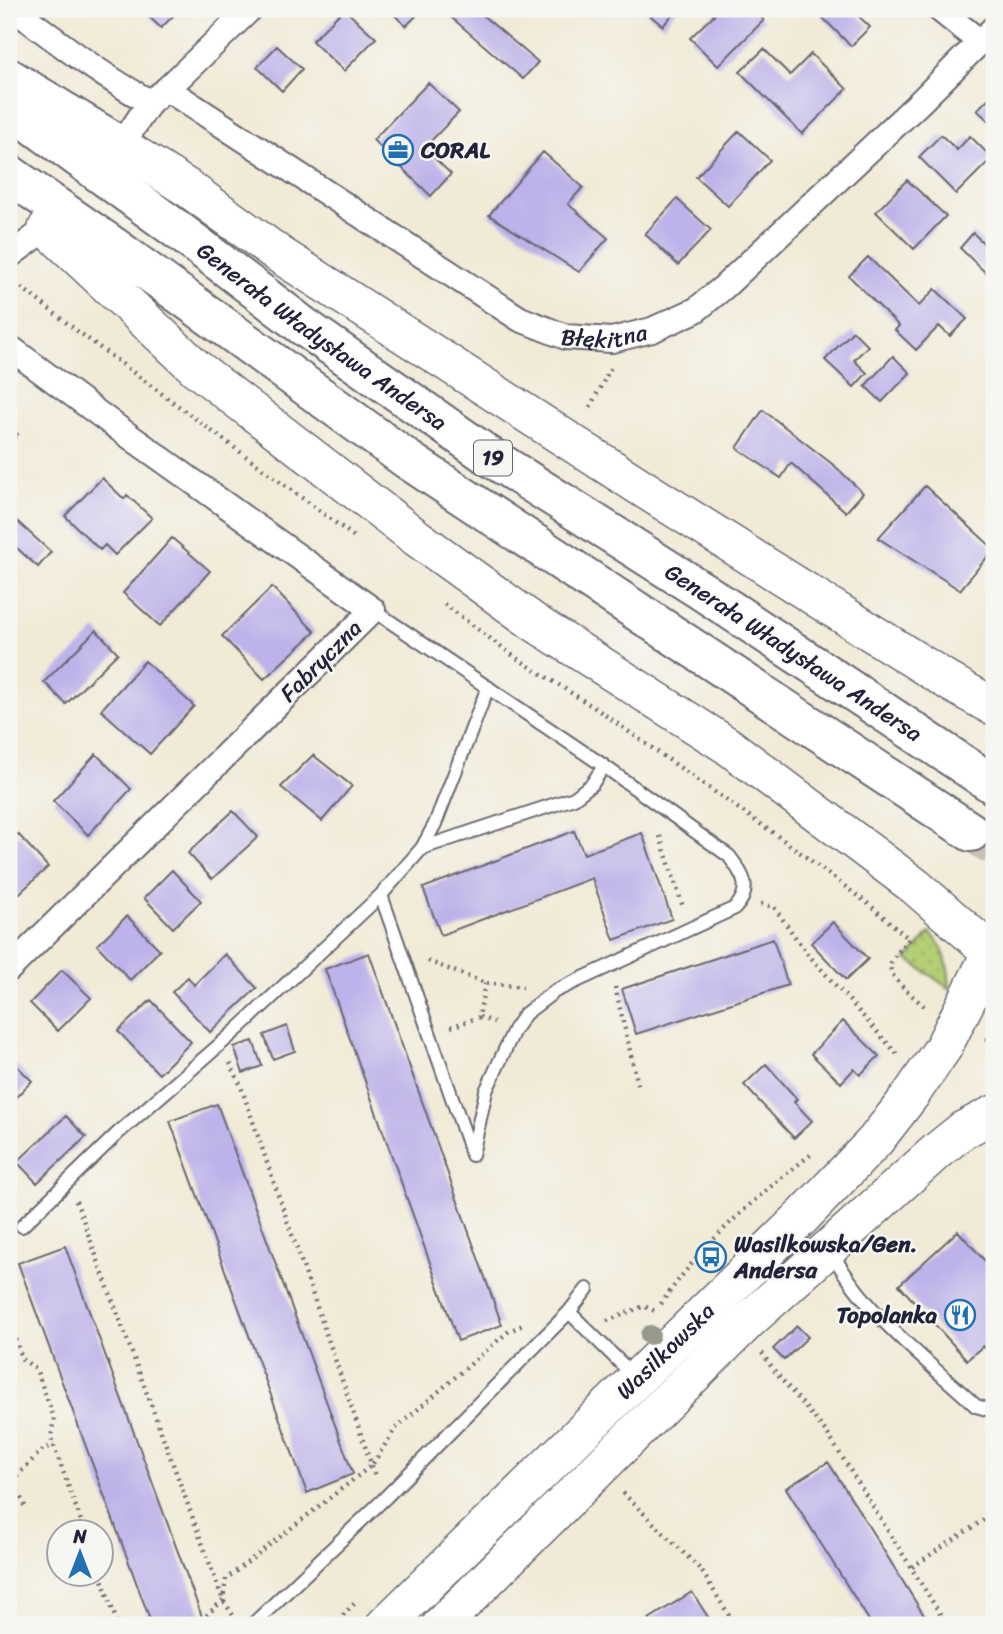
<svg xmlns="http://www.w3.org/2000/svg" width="1003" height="1634" font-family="Sriracha,sans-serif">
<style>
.grass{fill:url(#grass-dots);stroke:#6c7858;stroke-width:2}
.building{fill:#bdb2e9}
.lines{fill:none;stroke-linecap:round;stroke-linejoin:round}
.highway-tunnel{stroke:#c8c2b7;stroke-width:38;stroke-dasharray:38 19;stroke-linecap:butt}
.lane-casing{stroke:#6a6871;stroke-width:16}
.street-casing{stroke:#6a6871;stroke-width:28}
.secondary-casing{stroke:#6a6871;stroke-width:40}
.highway-casing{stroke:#6a6871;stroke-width:42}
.path{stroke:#6a6871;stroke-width:4.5;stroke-dasharray:2 5;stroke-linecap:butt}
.lane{stroke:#fff;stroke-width:12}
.street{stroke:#fff;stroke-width:24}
.secondary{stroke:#fff;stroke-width:37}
.highway{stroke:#fff;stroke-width:38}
.tree{fill:#97998a}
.labels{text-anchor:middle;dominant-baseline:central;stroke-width:5;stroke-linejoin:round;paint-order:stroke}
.shield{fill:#f6f6f2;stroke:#626272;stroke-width:2}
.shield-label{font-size:21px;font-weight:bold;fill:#22223b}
.poi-label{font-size:23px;font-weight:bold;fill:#22223b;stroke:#f6f6f2;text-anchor:start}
.street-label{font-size:23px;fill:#22223b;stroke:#f6f6f2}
</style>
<defs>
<pattern id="grass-dots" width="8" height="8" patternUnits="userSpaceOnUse" patternTransform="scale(1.75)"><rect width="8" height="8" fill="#b5cf75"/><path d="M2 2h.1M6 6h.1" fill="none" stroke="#9bb166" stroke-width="1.8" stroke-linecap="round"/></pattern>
</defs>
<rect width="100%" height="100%" fill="#f6f6f2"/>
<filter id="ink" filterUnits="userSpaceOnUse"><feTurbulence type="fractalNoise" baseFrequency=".0143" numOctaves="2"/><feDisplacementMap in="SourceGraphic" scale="14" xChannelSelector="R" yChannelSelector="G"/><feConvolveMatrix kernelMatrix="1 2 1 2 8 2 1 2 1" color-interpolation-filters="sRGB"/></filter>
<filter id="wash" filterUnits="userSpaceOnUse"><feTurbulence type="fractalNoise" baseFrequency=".00686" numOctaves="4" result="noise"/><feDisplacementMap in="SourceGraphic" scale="28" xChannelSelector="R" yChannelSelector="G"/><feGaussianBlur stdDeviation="1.57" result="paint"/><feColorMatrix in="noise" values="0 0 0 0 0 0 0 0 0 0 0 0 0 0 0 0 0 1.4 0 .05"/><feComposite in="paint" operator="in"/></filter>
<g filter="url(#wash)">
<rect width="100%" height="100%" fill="#f1ead6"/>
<path class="grass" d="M930,933C946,947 949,969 950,989L907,959Z"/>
<g id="blocks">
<path class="building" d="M141,9H180L161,28Z
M344,9L376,38L344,71L312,41Z
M388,9H423L406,26Z
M460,9H475L538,62L523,79L452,18Z
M642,9H677L663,26Z
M720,9H752L764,20L718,66L690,38Z
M830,9H851L870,27L851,46L822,17Z
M277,46L302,69L282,91L257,67Z
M764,49L790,75L811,54L847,89L802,134L740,72Z
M428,83L459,112L424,148L451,174L431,196L373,140Z
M994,93V126L977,110Z
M739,131L770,160L728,206L696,177Z
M941,135L957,150L970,136L992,158L956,194L919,157Z
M543,152L583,187L568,204L608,238L579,272L489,215Z
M907,180L946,216L914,249L876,212Z
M677,199L711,230L678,265L645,234Z
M973,233L994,253V281L960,248Z
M868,257L919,306L935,289L967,319L950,336L939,326L916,350L895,330L899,326L849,276Z
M853,331L868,346L854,360L867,373L854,387L825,360Z
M893,356L910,373L882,402L865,386Z
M763,410L836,467L863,493L846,512L791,463L781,478L737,448Z
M9,426L18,434L9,445Z
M102,478L124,499L127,495L152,518L115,555L105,545L100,550L65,516Z
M925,486L994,549L960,590L878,538Z
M9,514L51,552L38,567L9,541Z
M172,538L210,571L160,626L123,593Z
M272,587L315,632L264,679L222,636Z
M96,630L118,653L66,704L44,682Z
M145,661L194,706L150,754L101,710Z
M96,754L131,789L88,835L53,801Z
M313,755L352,786L322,821L281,787Z
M233,811L258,837L212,879L188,853Z
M574,831L584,854L642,833L672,919L614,940L592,878L441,935L423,888Z
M18,834L48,867L9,903V843Z
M172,870L201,901L173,928L144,898Z
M127,916L160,950L130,980L97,945Z
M833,922L868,959L846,980L811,943Z
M773,939L788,985L636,1034L622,989Z
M369,953L502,1325L458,1341L325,969Z
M225,954L257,988L210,1032L172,992L188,977L194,985Z
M62,970L91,998L58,1031L30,1003Z
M151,1000L191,1042L159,1074L118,1031Z
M843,1021L879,1056L860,1075L854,1069L841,1083L811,1054Z
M287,1026L295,1051L273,1059L264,1035Z
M253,1041L262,1066L243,1073L234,1047Z
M9,1058L32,1081L9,1104Z
M766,1064L797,1099L794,1102L812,1121L794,1138L744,1085Z
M217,1104L353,1474L307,1493L170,1121Z
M66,1116L86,1137L37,1183L17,1162Z
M958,1231L994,1271V1358L983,1346L967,1360L899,1285Z
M65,1246L202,1617L180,1625H152L18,1263Z
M797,1326L808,1337L784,1360L773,1349Z
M828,1462L846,1490L930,1625H872L786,1488Z
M692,1592L713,1625H653L649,1619Z"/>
</g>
</g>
<g filter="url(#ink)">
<use href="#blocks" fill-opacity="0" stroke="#6a6871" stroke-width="2"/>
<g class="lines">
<path class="highway-tunnel" d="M971,832L994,847"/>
<g class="lane-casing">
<path id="lane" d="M373,610L604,766L729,856C743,874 753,889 735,908L555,991L525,1014L514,1030L486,1091L472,1155
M422,848L435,824L488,687
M381,895L471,1152
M22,1226L118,1133L239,1028L381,895L422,848L574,798L592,784L604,766
M831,1251C864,1313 925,1359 976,1406L994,1411
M569,1312L634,1376
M252,1625L384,1499L569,1312L587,1289"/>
</g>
<g class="street-casing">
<g id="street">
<path d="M14,9C58,42 101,76 150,102"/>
<path d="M939,9L980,42"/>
<path id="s1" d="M167,89L520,319L566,337L612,340L652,330L696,310L724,287L921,101L994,28"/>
<path d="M121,146L150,102L167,89L250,9"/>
<path d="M9,256L47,228"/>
<path d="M9,347L118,428L373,610L9,969"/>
</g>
</g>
<g class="secondary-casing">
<g id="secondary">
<path d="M121,146L189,189L280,255L650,493L953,684L994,707"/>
<path d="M47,228L196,368L417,538L535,623L728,746L916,887L994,955"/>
<path id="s2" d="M385,1625L804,1215L875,1141L910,1096L943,1048L994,946"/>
<path d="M441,1625L748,1321L937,1151L963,1130L994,1114"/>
</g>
</g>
<g class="highway-casing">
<g id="highway">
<path d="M9,78L121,146"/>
<path id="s3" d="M9,107L183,234L303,326L486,454L702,591L994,785"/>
<path d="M9,174L117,249L408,460L971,832"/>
</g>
</g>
<path class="path" d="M16,283L72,327L356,538
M590,407L611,367
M444,604L515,657L595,708L786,842L871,906L909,939C904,946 896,953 892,961C883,975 915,997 925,1007
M660,836L683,907
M761,904L774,907L805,951L897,1054
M428,961L485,983L523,987
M485,983L479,1017L494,1022
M615,987L639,1089
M451,1027L479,1017
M986,1038L994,1043
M230,1063L240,1084L376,1478
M76,1201L223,1600L233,1615
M9,1257L14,1245
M661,1304C701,1245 756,1196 813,1153
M9,1319L22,1359L36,1369L54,1418L51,1438L85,1532
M607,1321L644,1306L657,1312
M762,1353L773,1369L827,1433L947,1625
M623,1493L701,1570L735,1625
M25,1506L12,1481L43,1449L54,1445
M912,1567L994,1513
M100,1574L118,1625
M9,1622L61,1625
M196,1625L223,1600L226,1579L372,1465L395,1429L509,1331L523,1325
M333,1625L357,1601"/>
<use href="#lane" class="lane"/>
<use href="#street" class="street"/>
<use href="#secondary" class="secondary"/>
<use href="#highway" class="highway"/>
</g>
<circle class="tree" cx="650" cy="1335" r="10"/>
</g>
<defs>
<g id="office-ring" transform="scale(1.575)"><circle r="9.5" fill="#f6f6f2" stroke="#1f6fb2" stroke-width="1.5"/><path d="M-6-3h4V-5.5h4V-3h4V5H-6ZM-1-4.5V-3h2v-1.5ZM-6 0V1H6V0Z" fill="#1f6fb2"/></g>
<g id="bus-ring" transform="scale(1.575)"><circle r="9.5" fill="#f6f6f2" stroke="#1f6fb2" stroke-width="1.5"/><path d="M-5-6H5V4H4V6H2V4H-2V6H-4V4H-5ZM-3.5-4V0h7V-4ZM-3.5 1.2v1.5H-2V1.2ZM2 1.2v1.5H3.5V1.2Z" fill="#1f6fb2"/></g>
<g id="restaurant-ring" transform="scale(1.575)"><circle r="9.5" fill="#f6f6f2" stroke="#1f6fb2" stroke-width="1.5"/><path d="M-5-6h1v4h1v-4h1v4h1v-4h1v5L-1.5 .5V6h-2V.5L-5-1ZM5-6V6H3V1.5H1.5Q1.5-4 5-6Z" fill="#1f6fb2"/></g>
</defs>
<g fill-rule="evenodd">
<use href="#office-ring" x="398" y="150"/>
<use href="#bus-ring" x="711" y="1257"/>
<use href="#restaurant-ring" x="960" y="1315"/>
</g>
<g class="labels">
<rect class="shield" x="474" y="440.5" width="38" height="35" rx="5"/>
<g class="shield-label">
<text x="493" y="458">19</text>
</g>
<g class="poi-label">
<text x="421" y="150">CORAL</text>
<text x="734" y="1244">Wasilkowska/Gen.<tspan x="734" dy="26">Andersa</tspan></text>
<text x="937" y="1315" text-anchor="end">Topolanka</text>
</g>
<g class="street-label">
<text stroke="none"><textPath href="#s1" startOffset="509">Błękitna</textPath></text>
<text stroke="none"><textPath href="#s3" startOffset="388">Generała Władysława Andersa</textPath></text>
<text stroke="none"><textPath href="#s3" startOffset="956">Generała Władysława Andersa</textPath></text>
<text transform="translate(321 661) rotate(-45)">Fabryczna</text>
<text stroke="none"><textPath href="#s2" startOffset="392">Wasilkowska</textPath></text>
</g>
</g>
<rect width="1003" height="1634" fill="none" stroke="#f6f6f2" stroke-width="35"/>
<g transform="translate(80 1553)"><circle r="33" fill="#f6f6f2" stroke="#a1a1a9" stroke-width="2"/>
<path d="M0-5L12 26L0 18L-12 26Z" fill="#1f6fb2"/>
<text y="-10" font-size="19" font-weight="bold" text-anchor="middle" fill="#22223b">N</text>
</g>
</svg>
